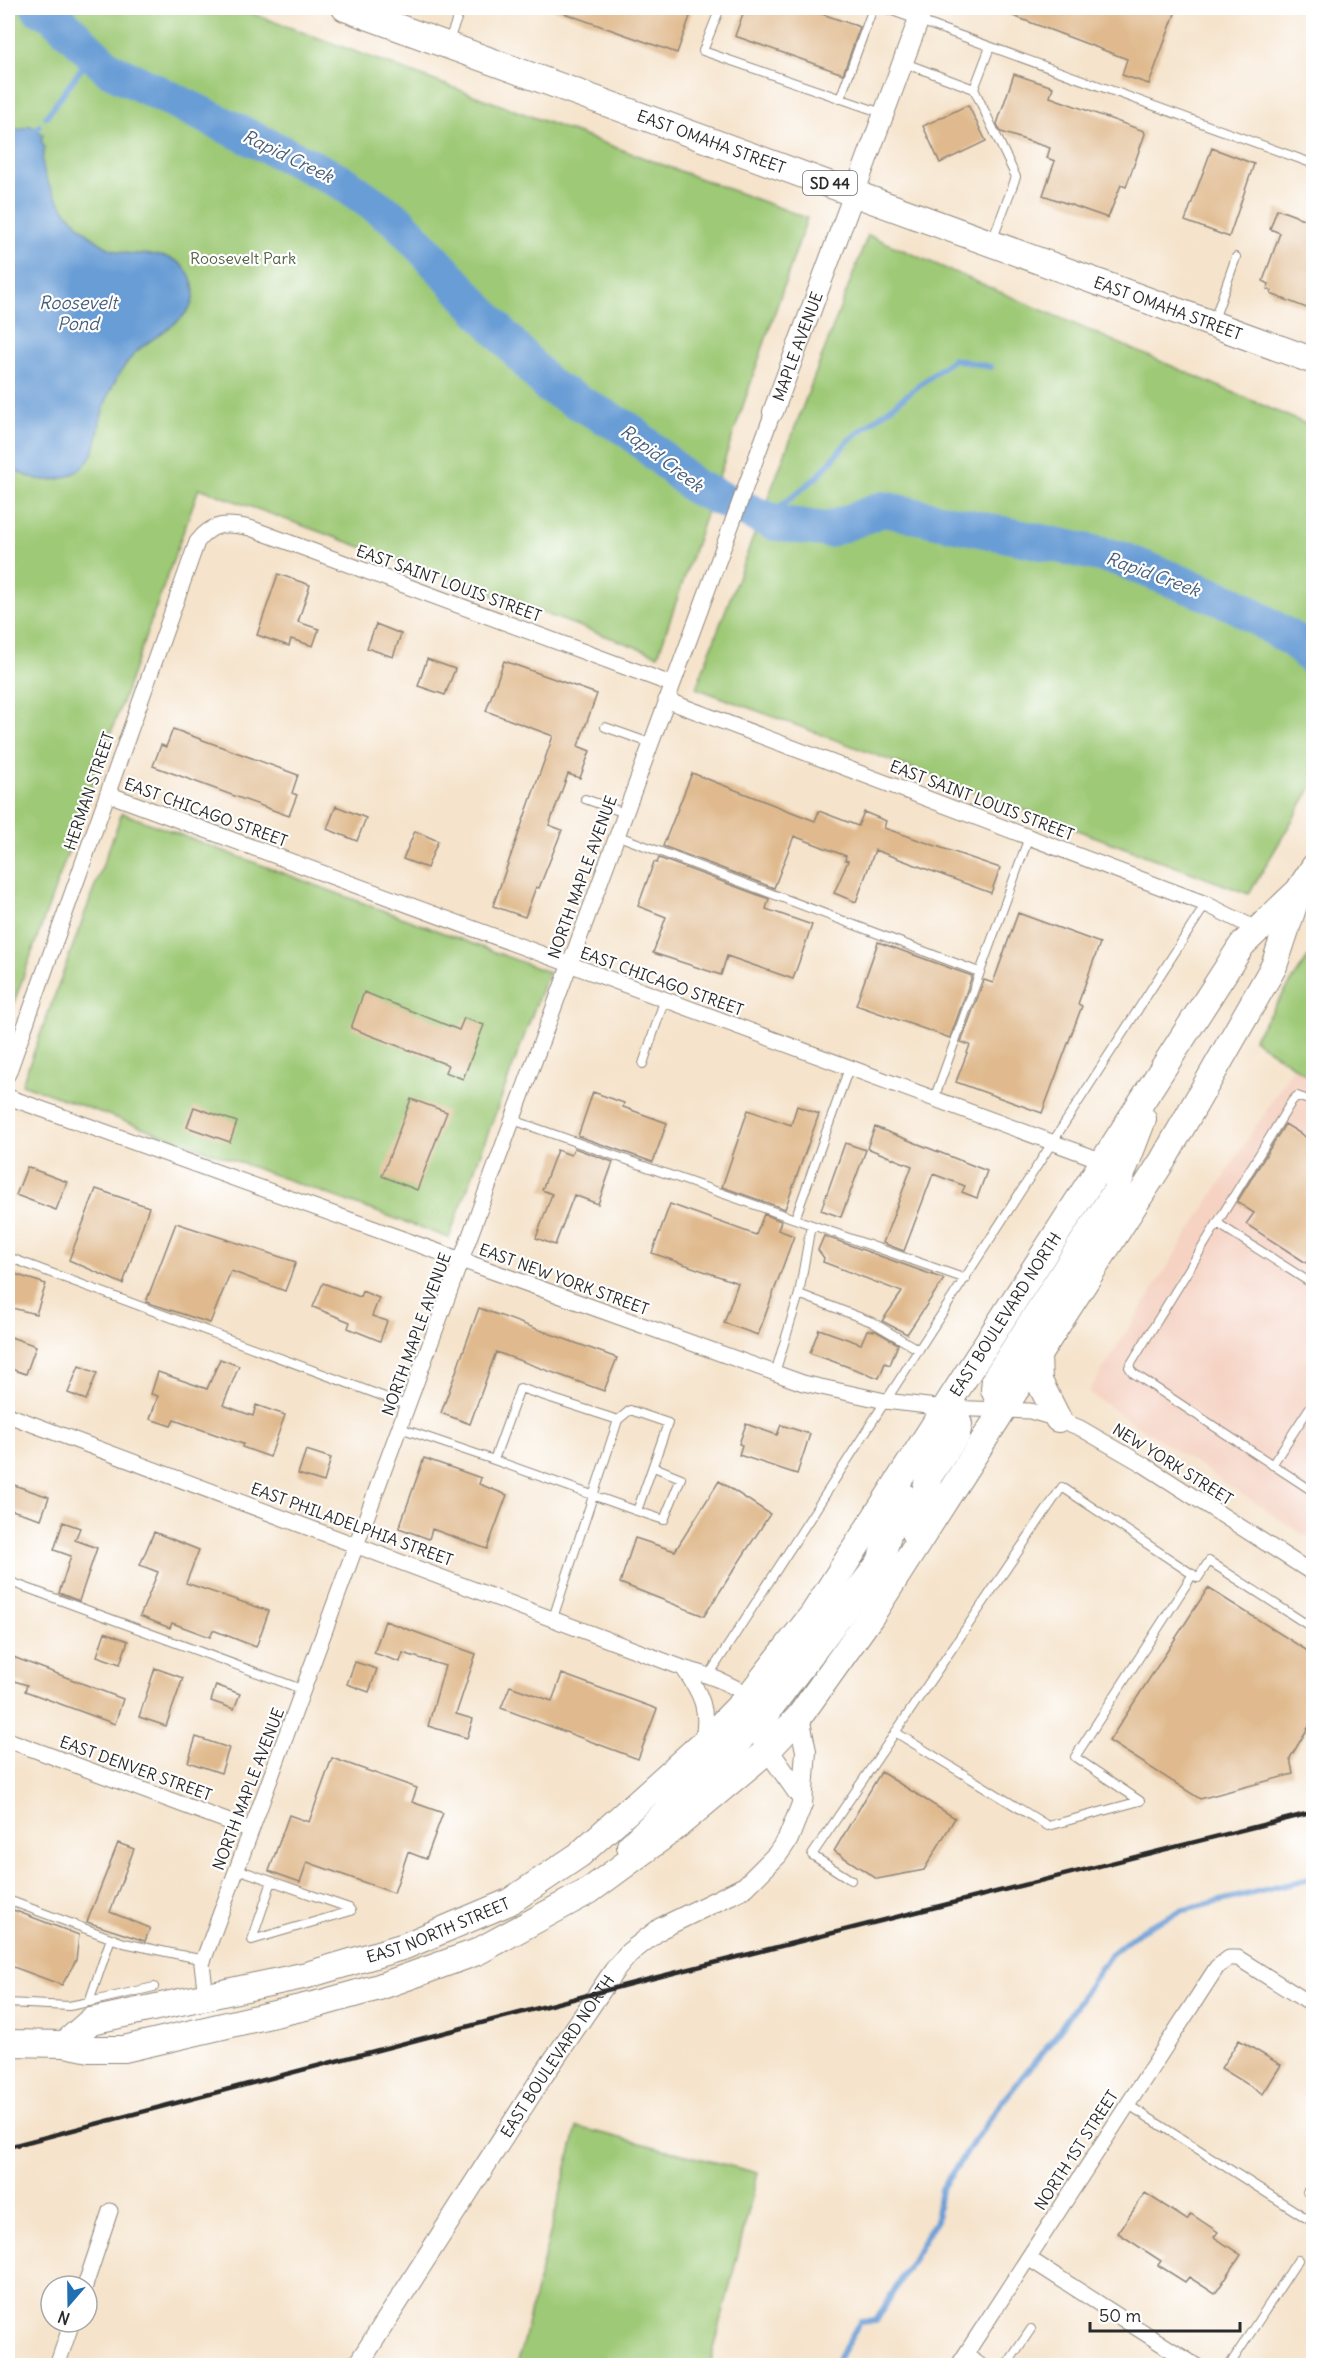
<svg xmlns="http://www.w3.org/2000/svg" width="1321" height="2373" font-family="Delius,sans-serif">
<style>
.built{fill:#f5d2c2}
.green{fill:#9ec976;stroke:#647a50;stroke-width:1.5}
.water{fill:#699dd5;stroke:#4a6480;stroke-width:1.5}
.lines{fill:none;stroke-linecap:round;stroke-linejoin:round}
.stream{stroke:#699dd5;stroke-width:6}
.river{stroke:#699dd5;stroke-width:36}
.building{fill:#e0ba8e}
.service-casing{stroke:#90877b;stroke-width:10}
.minor-casing{stroke:#90877b;stroke-width:17}
.tertiary-casing{stroke:#90877b;stroke-width:22}
.primary-casing{stroke:#90877b;stroke-width:28}
.service{stroke:#fff;stroke-width:8}
.minor{stroke:#fff;stroke-width:15}
.tertiary{stroke:#fff;stroke-width:20}
.primary{stroke:#fff;stroke-width:26}
.rail{stroke:#2b2b2b;stroke-width:4.5}
.labels{text-anchor:middle;dominant-baseline:central;stroke-width:4.5;stroke-linejoin:round;paint-order:stroke}
.shield{fill:#fff;stroke:#6b6b6b;stroke-width:1.5}
.shield-label{font-size:15px;font-weight:bold;fill:#2b2b2b}
.street-label{font-size:16px;fill:#2b2b2b;stroke:#fff}
.park-label{font-size:16px;fill:#536245;stroke:#fff}
.water-label{font-size:18px;font-style:italic;fill:#475e77;stroke:#fff}
</style>
<rect width="100%" height="100%" fill="#fff"/>
<filter id="ink" filterUnits="userSpaceOnUse"><feTurbulence type="fractalNoise" baseFrequency=".0167" numOctaves="2"/><feDisplacementMap in="SourceGraphic" scale="12" xChannelSelector="R" yChannelSelector="G"/><feConvolveMatrix kernelMatrix="1 2 1 2 8 2 1 2 1" color-interpolation-filters="sRGB"/></filter>
<filter id="wash" filterUnits="userSpaceOnUse"><feTurbulence type="fractalNoise" baseFrequency=".008" numOctaves="4" result="noise"/><feDisplacementMap in="SourceGraphic" scale="24" xChannelSelector="R" yChannelSelector="G"/><feGaussianBlur stdDeviation="1.35" result="paint"/><feColorMatrix in="noise" values="0 0 0 0 0 0 0 0 0 0 0 0 0 0 0 0 0 1.4 0 .05"/><feComposite in="paint" operator="in"/></filter>
<g filter="url(#wash)">
<rect width="100%" height="100%" fill="#f5e3cb"/>
<path class="built" d="M1294,1066L1313,1079V1541L1088,1393Z"/>
<path class="green" d="M8,8H237L807,218L658,655L199,488L8,1019Z
M868,235L1313,427V785L1249,894L696,688Z
M122,813L548,972L449,1238L22,1084Z
M1313,950V1079L1253,1039Z
M577,2127L758,2173L710,2365H517Z"/>
<path class="water" d="M30,125L43,135L41,140L45,148C30,179 83,236 109,248C129,258 153,251 172,259C185,264 193,278 194,291C196,320 152,335 134,354C119,371 106,396 101,418C98,430 98,442 92,454C76,487 32,487 8,464V144L15,128L19,130Z"/>
<g class="lines">
<path class="stream" d="M46,117L92,54
M36,130L39,126
M765,519L818,476L849,440L953,359L991,367
M834,2366L860,2322L876,2321L936,2220L941,2189L1001,2103L1054,2038L1110,1955L1141,1930L1180,1911L1314,1878"/>
<path class="river" d="M39,8L53,15L109,69L340,181L398,221L549,386L629,430L695,487L775,523L828,530L883,509L1118,558L1234,604L1293,640L1314,659"/>
</g>
<g id="blocks">
<path class="building" d="M555,8H693L677,53L555,10Z
M745,8H805L860,27L843,74L735,36Z
M992,8H1177L1149,84L1122,75L1127,59Z
M1014,74L1053,87L1050,97L1144,131L1145,134L1126,187L1121,185L1108,218L1043,195L1055,161L1047,158L1050,148L1001,132L997,124Z
M968,105L986,141L940,163L923,126Z
M1212,148L1254,164L1229,237L1185,221Z
M1277,209L1314,223V311L1271,294L1272,291L1267,289L1269,284L1263,281L1280,233L1270,229Z
M278,574L310,585L298,622L319,629L313,646L291,639L289,646L257,635Z
M376,624L401,634L393,657L367,648Z
M427,659L455,669L445,695L418,686Z
M504,661L597,694L578,746L590,751L580,778L568,774L549,825L562,830L539,888L536,887L525,917L493,906L553,736L486,711Z
M173,729L298,775L292,793L297,795L289,816L153,766L161,745L166,747Z
M692,773L815,821L819,811L858,826L864,812L886,821L884,828L1000,868L991,893L875,850L856,902L834,893L848,861L845,860L846,856L794,836L774,888L663,846Z
M336,806L366,818L357,841L327,829Z
M415,831L438,841L427,868L403,859Z
M659,858L769,899L766,909L812,925L793,979L727,956L721,975L653,953L666,917L638,906L654,862L657,863Z
M1018,913L1100,943L1078,1004L1082,1006L1042,1113L956,1082L970,1045L961,1042L984,980L993,983Z
M878,942L972,976L950,1038L856,1005Z
M364,992L459,1030L464,1018L484,1025L463,1079L445,1072L448,1065L351,1028Z
M593,1092L624,1103L623,1107L667,1123L653,1162L578,1136Z
M411,1099L447,1112L417,1190L382,1176Z
M797,1106L819,1114L785,1209L722,1187L748,1110L791,1125Z
M194,1107L237,1122L230,1142L187,1127Z
M1285,1124L1314,1142V1268L1246,1224L1254,1213L1237,1202Z
M875,1127L987,1171L977,1198L962,1192L965,1186L933,1174L904,1251L883,1243L912,1166L867,1148Z
M845,1143L866,1150L841,1217L821,1210Z
M574,1148L613,1162L598,1204L574,1195L555,1245L536,1238L552,1194L542,1190L557,1150L571,1155Z
M27,1167L67,1182L56,1210L16,1195Z
M96,1189L149,1207L123,1284L69,1260Z
M670,1204L756,1235L764,1214L781,1221L778,1230L794,1236L758,1335L724,1323L738,1283L652,1253Z
M176,1223L296,1262L285,1291L231,1271L210,1323L146,1302Z
M824,1236L944,1279L907,1334L882,1321L902,1292L823,1262L824,1258L818,1250Z
M8,1272L46,1284L36,1314L8,1307Z
M323,1283L360,1297L362,1291L379,1298L372,1316L387,1321L380,1341L348,1328L350,1322L313,1307Z
M479,1308L617,1358L604,1391L496,1352L470,1424L441,1413Z
M819,1329L861,1344L867,1330L876,1331L898,1344L890,1365L885,1363L879,1378L810,1353Z
M8,1336L36,1346L26,1374L8,1368Z
M220,1359L239,1366L223,1405L253,1416L256,1405L285,1415L270,1457L242,1447L243,1444L174,1420L171,1426L150,1419L158,1396L151,1394L158,1372L207,1389Z
M79,1366L97,1373L86,1400L68,1393Z
M746,1424L777,1435L781,1425L810,1434L797,1474L739,1455L742,1445L739,1444Z
M306,1450L331,1458L324,1482L298,1474Z
M424,1458L481,1478L479,1484L507,1495L487,1549L432,1529L429,1539L399,1528Z
M719,1481L770,1514L704,1616L620,1583L635,1538L675,1551Z
M8,1483L49,1497L41,1519L8,1509Z
M63,1522L80,1528L75,1540L97,1548L79,1601L59,1593L71,1556L54,1550Z
M154,1532L199,1550L186,1583L269,1611L256,1647L213,1630L210,1637L172,1623L170,1628L140,1616L158,1572L140,1565Z
M1208,1588L1314,1655V1718L1290,1758L1293,1774L1200,1799L1109,1741Z
M385,1621L476,1654L456,1714L473,1719L467,1738L428,1726L445,1666L403,1653L400,1662L374,1653Z
M105,1632L128,1641L120,1664L97,1656Z
M8,1655L123,1699L115,1724L25,1691L27,1685L8,1679Z
M355,1662L377,1669L369,1692L347,1684Z
M155,1668L183,1678L166,1726L139,1717Z
M562,1674L657,1709L638,1759L501,1708L510,1686L552,1701Z
M216,1685L240,1694L234,1709L211,1701Z
M196,1737L229,1748L221,1773L188,1762Z
M332,1758L417,1788L412,1802L443,1813L426,1859L408,1852L394,1893L307,1862L300,1882L269,1871L289,1815L309,1822Z
M881,1772L955,1818L924,1870L877,1879L834,1851Z
M118,1843L134,1849L110,1912L150,1928L145,1941L87,1922Z
M8,1908L79,1935L76,1960L62,1985L8,1965Z
M1239,2040L1281,2065L1263,2094L1221,2068Z
M1145,2193L1187,2220L1191,2214L1218,2232L1214,2237L1241,2255L1215,2294L1189,2277L1185,2282L1158,2265L1161,2261L1118,2233Z"/>
</g>
</g>
<g filter="url(#ink)">
<use href="#blocks" fill-opacity="0" stroke="#90877b" stroke-width="1.5"/>
<g class="lines">
<g class="service-casing">
<path id="service" d="M720,8L703,51L882,113
M884,8L1314,164
M449,40L461,8
M902,62L974,89L1016,177L992,241
M974,89L990,47
M840,99L873,8
M1214,320L1236,257
M605,727L650,743
M585,799L625,813
M616,835L979,972
M643,1064L664,1001
M934,1099L1029,837
M1314,1102L1297,1096L1292,1101L1129,1367L1133,1373L1314,1492
M513,1120L966,1279
M795,1219L849,1068
M1217,1223L1314,1285
M811,1225L799,1294L872,1322L919,1350
M8,1257L409,1406
M775,1373L799,1294
M400,1428L494,1460
M1272,1465L1314,1401
M637,1511L664,1520L681,1478L654,1467
M8,1581L304,1690
M553,1618L618,1420L520,1388L494,1460L637,1511L668,1423L630,1410L618,1420
M709,1675L1206,904
M895,1732L1048,1826L1140,1801L1075,1757L1193,1574
M237,1869L349,1908L351,1911L252,1940L272,1881
M851,1880L812,1855L1062,1487L1198,1578L1209,1561L1314,1629
M8,1900L124,1943L204,1960
M89,2002L154,1987
M8,2003L69,2006L89,2002L111,1938
M1127,2104L1314,2223
M1307,2192L1314,2183
M967,2352L987,2366
M1006,2366L1031,2329
M1229,2366L1298,2260"/>
</g>
<g class="minor-casing">
<path id="minor" d="M666,700L1206,904L1264,933
M108,794L1103,1161
M8,1074L197,542C212,522 227,523 250,528L671,684
M8,1097L803,1383L885,1401L945,1408L1030,1411L1058,1419L1080,1428L1144,1465L1314,1574
M8,1415L683,1668C707,1674 728,1682 749,1696
M683,1668C701,1693 710,1711 702,1742
M8,1740L251,1830
M206,1996L202,1964L773,412
M1028,2258L1196,2366
M85,2286L110,2211
M57,2366L72,2322
M958,2366L1217,1967L1229,1958H1238L1314,2006"/>
</g>
<g class="tertiary-casing">
<g id="tertiary">
<path id="s1" d="M773,412L923,8"/>
<path d="M768,1750L802,1798"/>
<path id="s2" d="M357,2366L540,2080L614,1971L629,1953L661,1928L745,1887L777,1855L788,1839L802,1804L806,1751L799,1717"/>
</g>
</g>
<g class="primary-casing">
<g id="primary">
<path id="s3" d="M345,8L1314,361"/>
<path d="M1038,1356L1039,1381L1058,1419"/>
<path d="M1003,1409L994,1390L995,1379L1115,1192L1143,1119"/>
<path d="M914,1533L929,1476L957,1434L959,1424L945,1408"/>
<path d="M768,1750L762,1725L770,1708L880,1562L901,1493"/>
<path d="M630,1846L737,1743L746,1732L751,1701"/>
<path d="M8,2043L65,2044L90,2049H124L322,2003L379,1987L477,1952L589,1891L672,1830L768,1750L799,1717L871,1616L1163,1160L1274,966L1299,890L1314,867"/>
<path id="s4" d="M65,2044L91,2021L307,1975L405,1946L509,1902L579,1855L701,1745L749,1696L813,1614L1242,945L1295,894"/>
</g>
</g>
<use href="#service" class="service"/>
<use href="#minor" class="minor"/>
<use href="#tertiary" class="tertiary"/>
<use href="#primary" class="primary"/>
<path class="rail" d="M8,2147L630,1984L1314,1812"/>
</g>
</g>
<g class="labels">
<rect class="shield" x="803" y="171" width="54" height="24" rx="4.5"/>
<g class="shield-label">
<text x="830" y="183">SD 44</text>
</g>
<g class="street-label">
<text stroke="none"><textPath href="#s3" startOffset="390">EAST OMAHA STREET</textPath></text>
<text stroke="none"><textPath href="#s3" startOffset="876">EAST OMAHA STREET</textPath></text>
<text stroke="none"><textPath href="#s1" startOffset="70">MAPLE AVENUE</textPath></text>
<text transform="translate(449 583) rotate(20)">EAST SAINT LOUIS STREET</text>
<text transform="translate(89 791) rotate(-71)">HERMAN STREET</text>
<text transform="translate(982 800) rotate(21)">EAST SAINT LOUIS STREET</text>
<text transform="translate(206 812) rotate(20)">EAST CHICAGO STREET</text>
<text transform="translate(582 877) rotate(-70)">NORTH MAPLE AVENUE</text>
<text transform="translate(662 981) rotate(20)">EAST CHICAGO STREET</text>
<text transform="translate(564 1279) rotate(20)">EAST NEW YORK STREET</text>
<text stroke="none"><textPath href="#s4" startOffset="1248">EAST BOULEVARD NORTH</textPath></text>
<text transform="translate(416 1334) rotate(-70)">NORTH MAPLE AVENUE</text>
<text transform="translate(1173 1464) rotate(32)">NEW YORK STREET</text>
<text transform="translate(352 1524) rotate(20)">EAST PHILADELPHIA STREET</text>
<text transform="translate(136 1768) rotate(20)">EAST DENVER STREET</text>
<text transform="translate(248 1789) rotate(-69)">NORTH MAPLE AVENUE</text>
<text stroke="none"><textPath href="#s4" startOffset="394">EAST NORTH STREET</textPath></text>
<text stroke="none"><textPath href="#s2" startOffset="369">EAST BOULEVARD NORTH</textPath></text>
<text transform="translate(1076 2150) rotate(-57)">NORTH 1ST STREET</text>
</g>
<g class="park-label">
<text x="243" y="258">Roosevelt Park</text>
</g>
<g class="water-label">
<text transform="translate(288 156) rotate(26)">Rapid Creek</text>
<text x="78" y="302">Roosevelt<tspan x="78" dy="21">Pond</tspan></text>
<text transform="translate(662 458) rotate(37)">Rapid Creek</text>
<text transform="translate(1153 574) rotate(20)">Rapid Creek</text>
</g>
</g>
<rect width="1321" height="2373" fill="none" stroke="#fff" stroke-width="30"/>
<g transform="translate(69 2304) rotate(200)"><circle r="28" fill="#ffffff" stroke="#aaaaaa" stroke-width="1.5"/>
<path d="M0-4.5L10 22L0 15L-10 22Z" fill="#1f6fb2"/>
<text y="-9" font-size="16" font-weight="bold" text-anchor="middle" fill="#2b2b2b">N</text>
</g>
<path d="M1090 2322v9h150v-9" fill="none" stroke="#2b2b2b" stroke-width="3"/>
<text x="1099" y="2322" font-size="18" fill="#2b2b2b" stroke="#ffffff" stroke-width="4.5" paint-order="stroke">50 m</text>
</svg>
